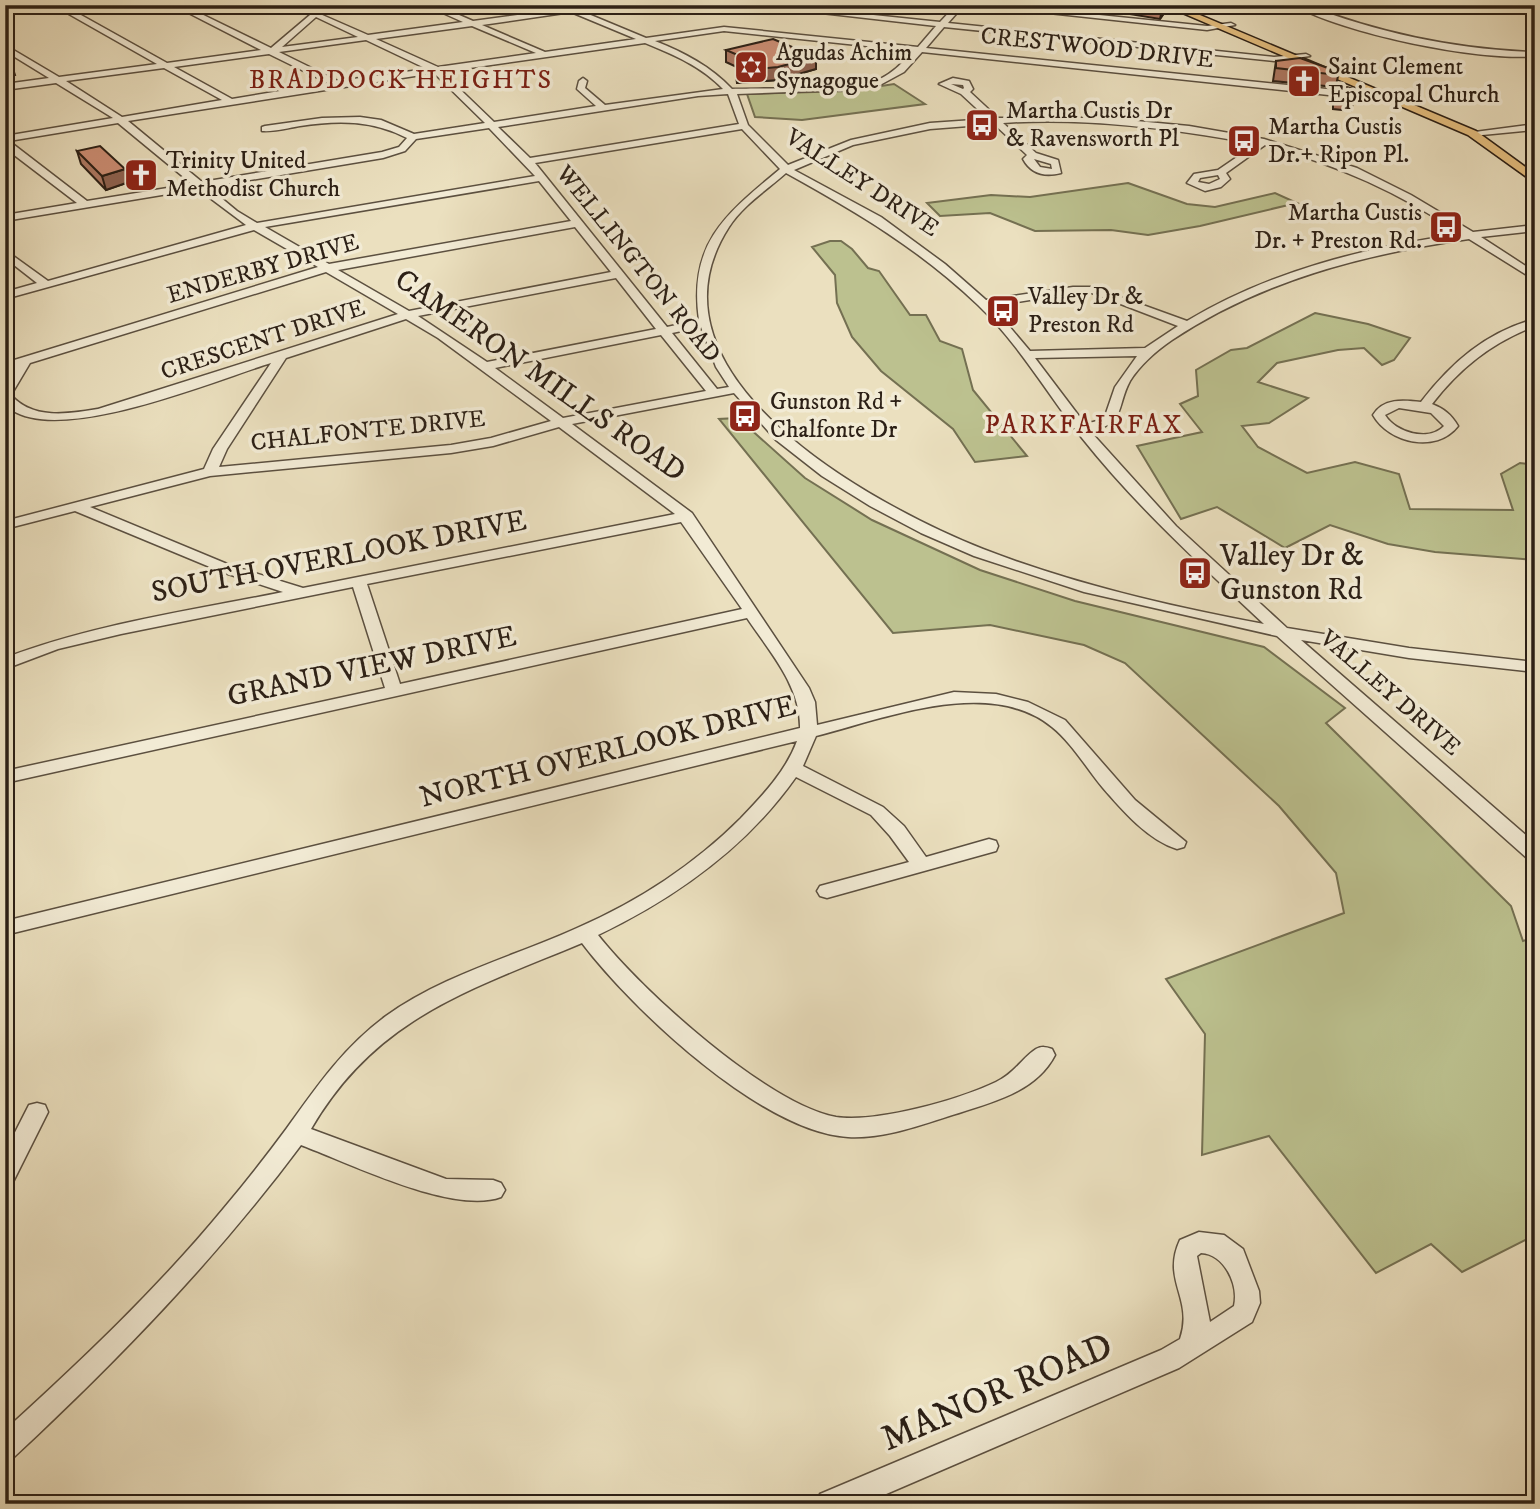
<svg xmlns="http://www.w3.org/2000/svg" width="1540" height="1509" font-family="'IM FELL DW Pica',serif">
<style>
.green{fill:#bcc18f;stroke:#747052;stroke-width:2}
.lines{fill:none;stroke-linecap:round;stroke-linejoin:round}
.minor-casing{stroke:#5c5040;stroke-width:3}
.major-casing{stroke:#2c2016;stroke-width:3}
.minor{fill:#f2ebd5;fill-rule:evenodd}
.major{fill:#e6c080;fill-rule:evenodd}
.wall{fill:#af7a64;stroke:#2c2016;stroke-width:2}
.shaded-wall{fill:#8f6351;stroke:#2c2016;stroke-width:2}
.building{fill:#cc8e74;stroke:#2c2016;stroke-width:2}
.labels{text-anchor:middle;dominant-baseline:central;stroke-width:7;stroke-linejoin:round;paint-order:stroke}
.far-street-label{font-size:24px;fill:#2c2016;stroke:#f2ebd5}
.far-poi-label{font-size:24px;fill:#2c2016;stroke:#f2ebd5;text-anchor:start}
.far-neighbourhood-label{font-size:26px;letter-spacing:2px;fill:#7a1f14;stroke:#f2ebd5}
.street-label{font-size:30px;fill:#2c2016;stroke:#f2ebd5}
.poi-label{font-size:30px;fill:#2c2016;stroke:#f2ebd5;text-anchor:start}
.near-street-label{font-size:37px;fill:#2c2016;stroke:#f2ebd5}
</style>
<rect width="100%" height="100%" fill="#ebe0bf"/>
<filter id="stains"><feTurbulence type="fractalNoise" baseFrequency=".00286" numOctaves="4"/><feColorMatrix values="0 0 0 0 .2 0 0 0 0 .09 0 0 0 0 .02 0 0 0 .5 -.17"/></filter>
<radialGradient id="worn" r=".72"><stop offset=".6" stop-color="#630" stop-opacity="0"/><stop offset="1" stop-color="#630" stop-opacity=".3"/></radialGradient>
<path class="green" d="M894,84L925,104L802,120L755,117L747,94L849,91Z
M1128,183L1187,204L1215,207L1275,193L1297,203L1200,226L1148,235L1111,230L1035,231L990,213L940,216L927,203L991,195L1030,197Z
M830,241H841L852,249L868,268L879,271L910,315H926L940,341L962,349L973,390L1027,456L975,462L953,429L881,371L852,337L837,303L835,275L812,247Z
M1315,313L1368,324L1410,338L1394,360L1382,365L1364,348L1338,350L1277,363L1258,382L1308,398L1269,423L1242,426L1258,447L1307,473L1355,462L1399,474L1410,509L1513,510L1501,474L1520,463L1535,465V560L1435,552L1388,544L1330,525L1285,548L1217,507L1181,519L1137,446L1202,432L1180,404L1198,396L1196,370L1231,350L1247,348Z
M738,418L805,478L872,520L980,570L1075,601L1264,647L1345,708L1326,723L1511,906L1523,941L1535,937V1235L1462,1272L1431,1244L1376,1273L1269,1136L1202,1155L1205,1034L1166,979L1344,913L1336,873L1279,806L1125,663L1084,645L990,625L893,633L719,419Z"/>
<g class="lines">
<g class="minor-casing">
<path id="minor" d="M53,5H63L167,63L261,50L173,5H183L271,48L310,15L291,5H302L314,11L325,6L320,14L368,35L463,22L425,5H436L473,21L563,9L556,5L573,8L612,5L581,11L646,38L724,27L918,47L936,26L750,5H778L940,22L956,5H964L948,23L1274,57L1306,54L1310,56L1274,61L944,27L926,48L1366,93L1399,92L1396,97L1366,99L922,52L904,72L880,85L840,90L737,94L748,125L788,165L851,140L930,123L988,119L961,94L939,84L953,78L969,81L973,89L970,92L998,118H1105L1189,126L1264,139L1357,168L1411,195L1473,232L1535,225V231L1481,237L1535,272V280L1469,239C1364,254 1260,281 1172,340C1156,351 1140,365 1130,381C1116,407 1126,424 1090,431L1176,526L1287,628L1409,648L1535,662V672L1409,658L1301,640L1535,843V861L1528,859L1277,636L1084,592L974,556L921,533L870,506L822,476L776,440L734,393L572,424L692,513L809,688L815,702L817,725L954,692L996,694L1028,702L1065,720L1135,800L1186,842L1184,847L1177,849C1148,840 1123,811 1103,788C1087,769 1072,743 1052,727C989,676 884,719 816,736L803,766L883,807L904,826L926,857L989,839L996,841L998,846L996,851L827,898L820,896L817,891L820,886L909,862L890,836L871,815L796,777C746,848 675,898 598,935C641,990 768,1105 836,1117C877,1123 958,1100 996,1082C1015,1073 1022,1058 1036,1049C1042,1046 1046,1047 1052,1049L1055,1055C1037,1090 997,1101 962,1112C926,1123 887,1139 848,1137C762,1132 632,1009 582,943C470,990 376,1017 311,1129L446,1179L493,1180L501,1183L505,1190L501,1197C453,1215 349,1163 301,1145C216,1259 118,1360 14,1457L5,1461V1430C82,1360 158,1288 224,1208C246,1182 267,1155 287,1128C317,1086 344,1047 386,1016C443,975 513,957 577,928C637,902 694,865 741,818C763,795 786,771 797,741L5,935V921L800,728C801,686 769,651 747,618L5,783V771L385,688L353,587L121,634L58,649L5,669V658C94,624 190,611 283,592L222,572L75,511L5,529V521L204,469L213,449L271,363C213,381 63,444 12,410C0,400 6,379 15,368L9,364L11,361L318,267L254,230L5,299V292L37,283L5,258V250L48,281L246,225L198,189L5,221V215L77,203L5,148V136L113,118L56,83L5,90V84L49,78L5,51V45L59,77L157,64ZM571,12L636,39L545,52L482,25ZM316,17L358,37L282,47ZM472,26L536,53L438,67L376,39ZM724,31L914,51C903,62 894,72 880,79C853,90 766,88 732,89C710,66 685,53 655,41ZM366,40L427,69L338,81L279,52ZM645,43C674,55 701,66 723,89L605,105L585,88L587,81L583,78L579,81L577,89L596,106L494,122L442,72ZM269,54L328,83L232,99L174,67ZM164,68L222,100L122,117L66,81ZM434,73L485,123L414,134L381,120L360,117L322,118L265,126L262,127V131C274,132 288,128 300,126C338,120 373,120 407,138L399,147L382,152L202,182L128,121ZM951,84L963,85L964,88L963,89ZM728,94L739,124L530,158L498,127L698,96ZM118,123L192,184L87,201L9,141ZM1003,123C1087,117 1173,129 1256,144L1218,170L1194,174L1187,183L1205,191L1221,187L1230,179L1226,173L1265,145C1340,166 1396,191 1461,234C1366,247 1270,271 1187,321L1093,287H1073L986,300L945,264L881,217L794,170L853,145L930,129L994,124L1027,155L1023,159C1031,174 1045,177 1061,173L1058,160L1036,153ZM489,128L535,176L257,223L237,211L208,187L383,158L405,151L416,139ZM742,129L780,169C726,214 688,243 699,320L667,327L535,163ZM1034,159L1051,164L1052,169L1040,167ZM786,173C858,213 918,248 978,305C1019,344 1048,395 1082,438C1136,506 1201,565 1264,624C1169,606 1073,584 983,549C875,506 633,376 729,227C743,205 767,190 786,173ZM1218,175L1220,179L1209,184L1198,182L1200,178ZM539,181L571,221L329,264L265,227ZM575,227L611,272L409,311L338,270ZM326,272L398,314L98,409C68,414 33,420 11,395L30,363ZM616,278L656,329L487,362L418,316ZM1073,293H1092L1178,326L1145,348L1030,351L992,306ZM406,319L438,338L551,421L491,438L451,445L219,467L227,449L286,358ZM701,327L716,367L729,387L717,389L672,333ZM661,335L706,391L563,418L495,368ZM1137,356L1115,387L1105,416L1097,421L1085,424L1035,358ZM559,427L675,514L303,588L232,566L90,507L210,476L451,453L493,446ZM681,522L742,609L400,684L367,584Z
M973,5H1002L1207,26L1231,23L1235,25L1207,30Z
M1294,5H1306C1379,33 1453,49 1532,52L1535,56C1480,62 1341,33 1294,5Z
M1535,124V130L1472,136L1467,133Z
M1535,319V326C1491,343 1460,368 1432,404C1444,409 1451,414 1458,426C1436,454 1389,443 1373,415C1383,398 1403,400 1421,402C1451,363 1486,332 1535,319ZM1399,408L1431,413L1444,426C1429,442 1396,433 1385,415Z
M37,1103L45,1105L48,1112L13,1182L5,1185V1152L29,1105Z
M1199,1232L1224,1235L1243,1249L1259,1291L1260,1303L1252,1322L1179,1368L863,1504H816L820,1494L1161,1350L1180,1339C1194,1298 1161,1281 1180,1240ZM1201,1253C1224,1254 1239,1284 1234,1306L1210,1322L1197,1256Z"/>
</g>
<g class="major-casing">
<path id="major" d="M1164,5H1176L1476,131L1535,174V183L1468,135Z"/>
</g>
<use href="#minor" class="minor"/>
<use href="#major" class="major"/>
</g>
<path class="wall" d="M1124,5H1167V9L1160,19L1123,13Z
M726,50L816,57V69L778,80L737,83L736,71L741,69L726,62Z
M1276,61L1339,72L1336,85L1364,91L1361,103H1353L1351,111L1333,109V98L1335,87L1273,81Z
M77,151L129,182L106,190L81,164Z"/>
<path class="shaded-wall" d="M1165,5H1167V9L1160,19L1162,10Z
M816,57V69L778,80L737,83L736,71Z
M11,63L15,75L5,77V64Z
M125,169L129,182L106,190L102,176Z"/>
<path class="building" d="M1133,5H1165L1162,10Z
M773,39L816,57L778,67L736,71L754,62L726,50Z
M1300,58L1339,72L1338,75L1276,68V61Z
M5,59L11,63L5,64Z
M1336,85L1364,91L1356,90L1354,98L1336,96Z
M100,146L125,169L102,176L77,151Z"/>
<defs>
<g id="synagogue-square" transform="scale(1.75)"><rect x="-9" y="-9" width="18" height="18" rx="4" fill="#8f2418" stroke="#f2ebd5"/><path d="M0-6.5L5.6 3.2H-5.6ZM0 6.5L5.6-3.2H-5.6Z" fill="#fff"/></g>
<g id="church-square" transform="scale(1.75)"><rect x="-9" y="-9" width="18" height="18" rx="4" fill="#8f2418" stroke="#f2ebd5"/><path d="M-1.2-6h2.4v3.5h3.3v2.4h-3.3V6h-2.4V-.1h-3.3v-2.4h3.3Z" fill="#fff"/></g>
<g id="bus-square" transform="scale(1.75)"><rect x="-9" y="-9" width="18" height="18" rx="4" fill="#8f2418" stroke="#f2ebd5"/><path d="M-5-6H5V4H4V6H2V4H-2V6H-4V4H-5ZM-3.5-4V0h7V-4ZM-3.5 1.2v1.5H-2V1.2ZM2 1.2v1.5H3.5V1.2Z" fill="#fff"/></g>
</defs>
<g fill-rule="evenodd">
<use href="#synagogue-square" x="751" y="67"/>
<use href="#church-square" x="1304" y="81"/>
<use href="#bus-square" x="982" y="125"/>
<use href="#bus-square" x="1244" y="141"/>
<use href="#church-square" x="141" y="175"/>
<use href="#bus-square" x="1446" y="227"/>
<use href="#bus-square" x="1003" y="311"/>
<use href="#bus-square" x="745" y="416"/>
<use href="#bus-square" x="1195" y="573"/>
</g>
<g class="labels">
<g class="far-street-label">
<text transform="translate(1097 48) rotate(6)">CRESTWOOD DRIVE</text>
<text transform="translate(862 183) rotate(33)">VALLEY DRIVE</text>
<text transform="translate(638 264) rotate(51)">WELLINGTON ROAD</text>
<text transform="translate(263 269) rotate(-16)">ENDERBY DRIVE</text>
<text transform="translate(263 340) rotate(-18)">CRESCENT DRIVE</text>
<text transform="translate(368 431) rotate(-6)">CHALFONTE DRIVE</text>
<text transform="translate(1390 693) rotate(41)">VALLEY DRIVE</text>
</g>
<g class="far-poi-label">
<text x="776" y="53">Agudas Achim<tspan x="776" dy="28">Synagogue</tspan></text>
<text x="1328" y="67">Saint Clement<tspan x="1328" dy="28">Episcopal Church</tspan></text>
<text x="1006" y="111">Martha Custis Dr<tspan x="1006" dy="28">&amp; Ravensworth Pl</tspan></text>
<text x="1268" y="127">Martha Custis<tspan x="1268" dy="28">Dr.+ Ripon Pl.</tspan></text>
<text x="166" y="161">Trinity United<tspan x="166" dy="28">Methodist Church</tspan></text>
<text x="1422" y="213" text-anchor="end">Martha Custis<tspan x="1422" dy="28">Dr. + Preston Rd.</tspan></text>
<text x="1028" y="297">Valley Dr &amp;<tspan x="1028" dy="28">Preston Rd</tspan></text>
<text x="770" y="402">Gunston Rd +<tspan x="770" dy="28">Chalfonte Dr</tspan></text>
</g>
<g class="far-neighbourhood-label">
<text x="401" y="80">BRADDOCK HEIGHTS</text>
<text x="1084" y="425">PARKFAIRFAX</text>
</g>
<g class="street-label">
<text transform="translate(540 376) rotate(35)">CAMERON MILLS ROAD</text>
<text transform="translate(339 557) rotate(-11)">SOUTH OVERLOOK DRIVE</text>
<text transform="translate(372 667) rotate(-12)">GRAND VIEW DRIVE</text>
<text transform="translate(608 752) rotate(-14)">NORTH OVERLOOK DRIVE</text>
</g>
<g class="poi-label">
<text x="1220" y="556">Valley Dr &amp;<tspan x="1220" dy="34">Gunston Rd</tspan></text>
</g>
<g class="near-street-label">
<text transform="translate(997 1393) rotate(-23)">MANOR ROAD</text>
</g>
</g>
<rect width="1540" height="1509" fill="none" stroke="#ebe0bf" stroke-width="28"/>
<rect x="7" y="7" width="1526" height="1495" fill="none" stroke="#2c2016" stroke-width="3.5"/>
<rect x="14" y="14" width="1512" height="1481" fill="none" stroke="#2c2016" stroke-width="2"/>
<rect width="100%" height="100%" filter="url(#stains)"/>
<rect width="100%" height="100%" fill="url(#worn)"/>
</svg>
